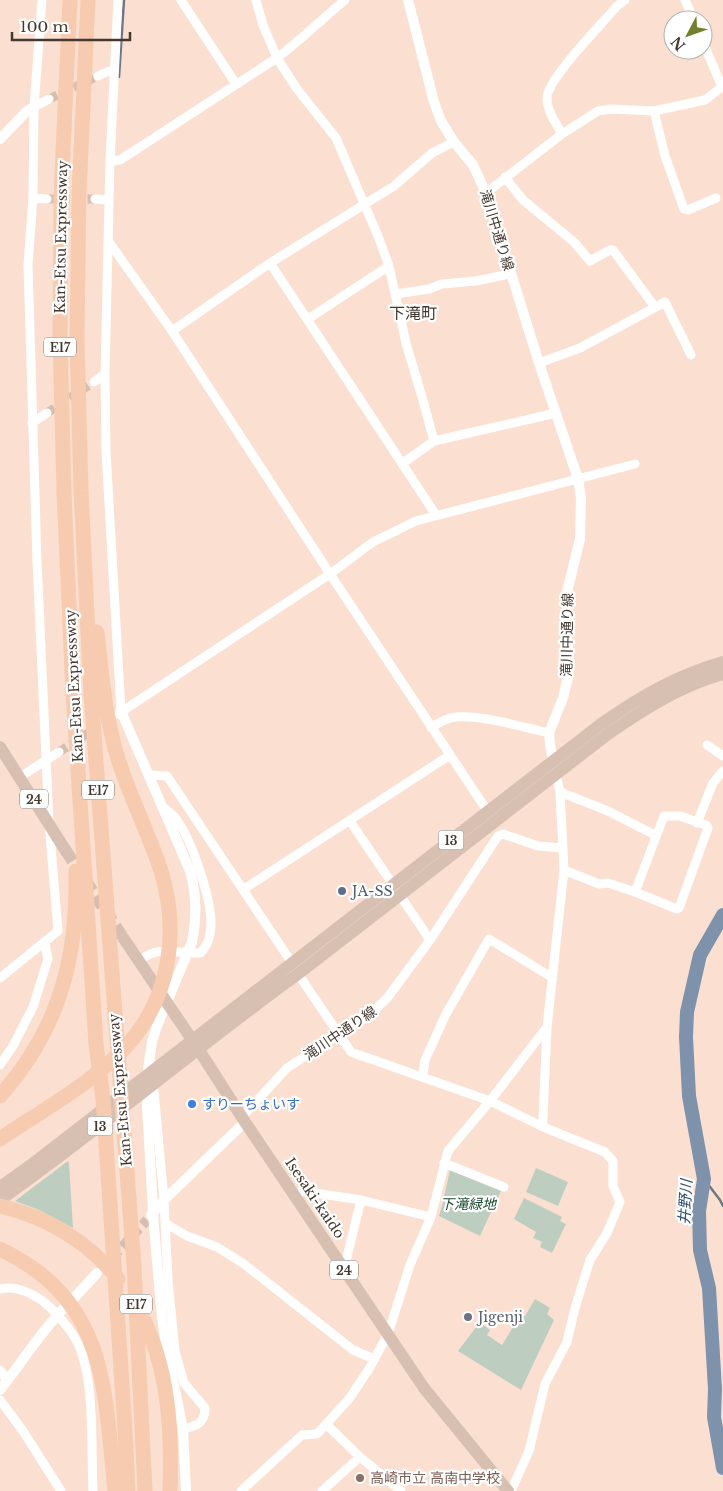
<svg xmlns="http://www.w3.org/2000/svg" width="723" height="1491" font-family="'Libre Baskerville','Noto Sans JP',serif">
<style>
.green{fill:#bdcec1}
.lines{fill:none;stroke-linecap:round;stroke-linejoin:round}
.stream{stroke:#6d7786;stroke-width:2.5}
.river{stroke:#7e92ab;stroke-width:14}
.minor-tunnel{stroke:#d6beb1;stroke-width:9;stroke-dasharray:9 4.5;stroke-linecap:butt}
.tertiary-tunnel{stroke:#d6beb1;stroke-width:10;stroke-dasharray:10 5;stroke-linecap:butt}
.primary-tunnel{stroke:#d6beb1;stroke-width:12;stroke-dasharray:12 6;stroke-linecap:butt}
.minor{stroke:#fff;stroke-width:9}
.tertiary{stroke:#fff;stroke-width:10}
.primary{stroke:#d7c0b2;stroke-width:12}
.motorway{stroke:#f7cbb0;stroke-width:15}
.service-dot{fill:#5c6f8a;stroke:#fff;stroke-width:2}
.shop-dot{fill:#3f7fe0;stroke:#fff;stroke-width:2}
.worship-dot{fill:#6b7280;stroke:#fff;stroke-width:2}
.education-dot{fill:#8d6e63;stroke:#fff;stroke-width:2}
.labels{text-anchor:middle;dominant-baseline:central;stroke-width:4.5;stroke-linejoin:round;paint-order:stroke}
.shield{fill:#fff;stroke:#7c746e;stroke-width:1}
.shield-label{font-size:12px;font-weight:bold;fill:#443830}
.street-label{font-size:14px;fill:#443830;stroke:#fff}
.service-label{font-size:14px;fill:#4e5e75;stroke:#fff;text-anchor:start}
.shop-label{font-size:14px;fill:#366cbe;stroke:#fff;text-anchor:start}
.park-label{font-size:14px;font-style:italic;fill:#1d4d2f;stroke:#fff}
.worship-label{font-size:14px;fill:#5b616d;stroke:#fff;text-anchor:start}
.education-label{font-size:14px;fill:#785e54;stroke:#fff;text-anchor:start}
.water-label{font-size:15px;font-style:italic;fill:#2d4c71;stroke:#fff}
.quarter-label{font-size:16px;fill:#443830;stroke:#fff}
</style>
<rect width="100%" height="100%" fill="#fbe0d1"/>
<path class="green" d="M68,1161L69,1163L73,1228L39,1210L15,1201Z
M536,1168L568,1182L558,1206L526,1192Z
M450,1170L501,1191L480,1236L439,1216L442,1206Z
M524,1198L562,1217L560,1221L566,1224L552,1253L540,1247L542,1242L533,1238L536,1232L514,1219Z
M535,1299L550,1308L547,1314L554,1320L521,1390L458,1351L480,1322L490,1330L487,1335L502,1345L521,1314L525,1316Z"/>
<g class="lines">
<path class="stream" d="M119,77L124,0
M704,1179L720,1200L723,1206"/>
<path class="river" d="M723,915L700,955L687,1012L686,1037L689,1096L704,1179L699,1211L700,1250L709,1288L715,1389L714,1417L723,1468"/>
<path class="minor-tunnel" d="M49,99L98,76
M47,199H95
M47,413L94,382
M59,752L96,728"/>
<path class="tertiary-tunnel" d="M112,1258L147,1220"/>
<path class="primary-tunnel" d="M66,851L124,939"/>
<path class="minor" d="M118,0L110,161L105,374L106,451L121,711
M181,0L236,84
M256,0L263,25L277,58L297,89L336,138L378,236L389,266L406,343L424,404L434,441
M685,0L694,20
M703,42L722,87
M98,76L114,69
M34,107L49,99
M654,111L665,156L684,209L688,210L716,198
M562,134C556,123 547,111 547,98C547,79 603,23 617,6L625,0
M110,161L120,160L277,58C301,40 322,19 345,0
M505,177L523,200L574,242L590,261L610,250H613L655,307
M486,193L562,134L598,111L611,109L654,111L705,100L723,86
M33,198L47,199
M95,199L109,200
M109,242L172,331L330,574L488,812
M270,263L436,515
M396,294L429,289L442,284L476,281L510,274
M308,319L389,266
M172,331L270,263L394,186L432,153L454,142
M539,363L580,348L665,302L691,355
M94,382L105,374
M32,423L47,413
M403,463L434,441L556,413
M118,714L330,574L373,542L416,521L635,464
M431,728C438,723 447,718 456,717C483,715 522,727 549,733
M707,745L723,756
M149,775L167,776L292,963
M20,777L59,752
M560,792L608,811L655,835
M163,807C168,811 174,815 177,820C192,841 212,900 211,926C210,937 208,946 200,953H193
M350,821L430,940
M697,823L713,783L723,771
M564,870L599,884L608,883L635,892L677,909L679,908L708,828L706,825L680,816H664L635,892
M244,889L450,755
M177,952H184
M139,961C148,954 155,951 167,951
M298,974L351,1052L490,1101L543,1127L605,1152L613,1161V1186L620,1202L607,1233L590,1260L575,1308L567,1342L545,1384L529,1451L511,1491
M0,978L58,931L49,823L37,561L28,265L33,198L34,107L42,0
M0,1065L13,1046L33,1007L48,959L45,944
M423,1076L425,1060L446,1014L489,939L553,978
M154,1091L164,1200L168,1281L175,1351L184,1383L205,1408C205,1423 197,1426 183,1429
M242,1117L287,1068L372,1013L388,997L430,940L498,836L503,834L538,846L562,848
M543,1127V1117L547,1027
M444,1163L504,1187
M295,1195L302,1191L361,1200L431,1217
M165,1223L187,1236L217,1247L244,1264L353,1350L374,1359
M344,1269L361,1200
M0,1289C15,1285 30,1292 43,1301C56,1312 72,1330 79,1346C95,1383 91,1449 93,1491
M0,1400L23,1431L61,1491
M327,1425L360,1457L401,1491
M241,1491L302,1435L317,1434L349,1399L369,1369L388,1334L410,1265L431,1217L448,1151L490,1101L547,1027L564,870L560,792L555,770
M322,1491L360,1457"/>
<path class="tertiary" d="M408,0L434,102L441,121L454,142L473,165L486,193L539,363L578,479L581,498L580,539L567,592L566,628L569,659L568,677L563,698L549,733L550,744L553,760
M0,139L27,111L34,107
M121,711L190,871C197,895 197,917 192,942L157,1026L152,1042L148,1069L147,1106L154,1227L162,1318L167,1351L183,1429L186,1491
M151,1215L164,1200L245,1122
M75,1297L97,1273
M0,1371L8,1380
M0,1390C22,1362 40,1333 64,1308"/>
<path class="primary" d="M0,747L66,851
M124,939L199,1050L245,1122L424,1388L508,1491
M0,1187L31,1165L601,724C639,697 677,675 723,662
M0,1200C102,1128 197,1047 298,974L608,734C644,709 680,686 723,674"/>
<path class="motorway" d="M70,0L61,196L60,338L64,492L73,694L96,1044L103,1099L125,1429L128,1491
M88,0L79,192L77,338L81,491L91,695L134,1265L145,1491
M0,1096C59,1030 78,958 76,871
M0,1139C44,1109 95,1082 130,1042C171,994 179,930 161,871C149,834 131,799 119,762C105,719 102,676 97,632
M0,1206C45,1216 89,1242 118,1279
M0,1249C108,1301 104,1387 115,1491
M139,1310C169,1368 172,1427 170,1491"/>
</g>
<circle class="service-dot" cx="342" cy="891" r="5"/>
<circle class="shop-dot" cx="192" cy="1104" r="5"/>
<circle class="worship-dot" cx="468" cy="1317" r="5"/>
<circle class="education-dot" cx="360" cy="1478" r="5"/>
<g class="labels">
<g class="shield">
<rect x="44" y="337.5" width="32" height="19" rx="4"/>
<rect x="82" y="780.5" width="32" height="19" rx="4"/>
<rect x="20" y="789.5" width="28" height="19" rx="4"/>
<rect x="438.5" y="830.5" width="25" height="19" rx="4"/>
<rect x="87.5" y="1116.5" width="25" height="19" rx="4"/>
<rect x="330" y="1260.5" width="28" height="19" rx="4"/>
<rect x="120" y="1294.5" width="32" height="19" rx="4"/>
</g>
<g class="shield-label">
<text x="60" y="347">E17</text>
<text x="98" y="790">E17</text>
<text x="34" y="799">24</text>
<text x="451" y="840">13</text>
<text x="100" y="1126">13</text>
<text x="344" y="1270">24</text>
<text x="136" y="1304">E17</text>
</g>
<g class="street-label">
<text transform="translate(497 230) rotate(73)">滝川中通り線</text>
<text transform="translate(61 237) rotate(-89)">Kan-Etsu Expressway</text>
<text transform="translate(567 635) rotate(-89)">滝川中通り線</text>
<text transform="translate(74 686) rotate(-93)">Kan-Etsu Expressway</text>
<text transform="translate(340 1033) rotate(-34)">滝川中通り線</text>
<text transform="translate(120 1090) rotate(-95)">Kan-Etsu Expressway</text>
<text transform="translate(315 1198) rotate(56)">Isesaki-kaido</text>
</g>
<g class="service-label">
<text x="352" y="891">JA-SS</text>
</g>
<g class="shop-label">
<text x="202" y="1104">すりーちょいす</text>
</g>
<g class="park-label">
<text x="468" y="1204">下滝緑地</text>
</g>
<g class="worship-label">
<text x="478" y="1317">Jigenji</text>
</g>
<g class="education-label">
<text x="370" y="1478">高崎市立 高南中学校</text>
</g>
<g class="water-label">
<text transform="translate(685 1202) rotate(-87)">井野川</text>
</g>
<g class="quarter-label">
<text x="413" y="313">下滝町</text>
</g>
</g>
<g transform="translate(688 35) rotate(229)"><circle r="24" fill="#ffffff" stroke="#b4afac"/>
<path d="M0-4L9 19L0 12L-9 19Z" fill="#737f2c"/>
<text y="-8" font-size="14" font-weight="bold" text-anchor="middle" fill="#443830">N</text>
</g>
<path d="M12 32v8h118v-8" fill="none" stroke="#443830" stroke-width="2.5"/>
<text x="20" y="32" font-size="15" fill="#443830" stroke="#ffffff" stroke-width="4" paint-order="stroke">100 m</text>
</svg>
